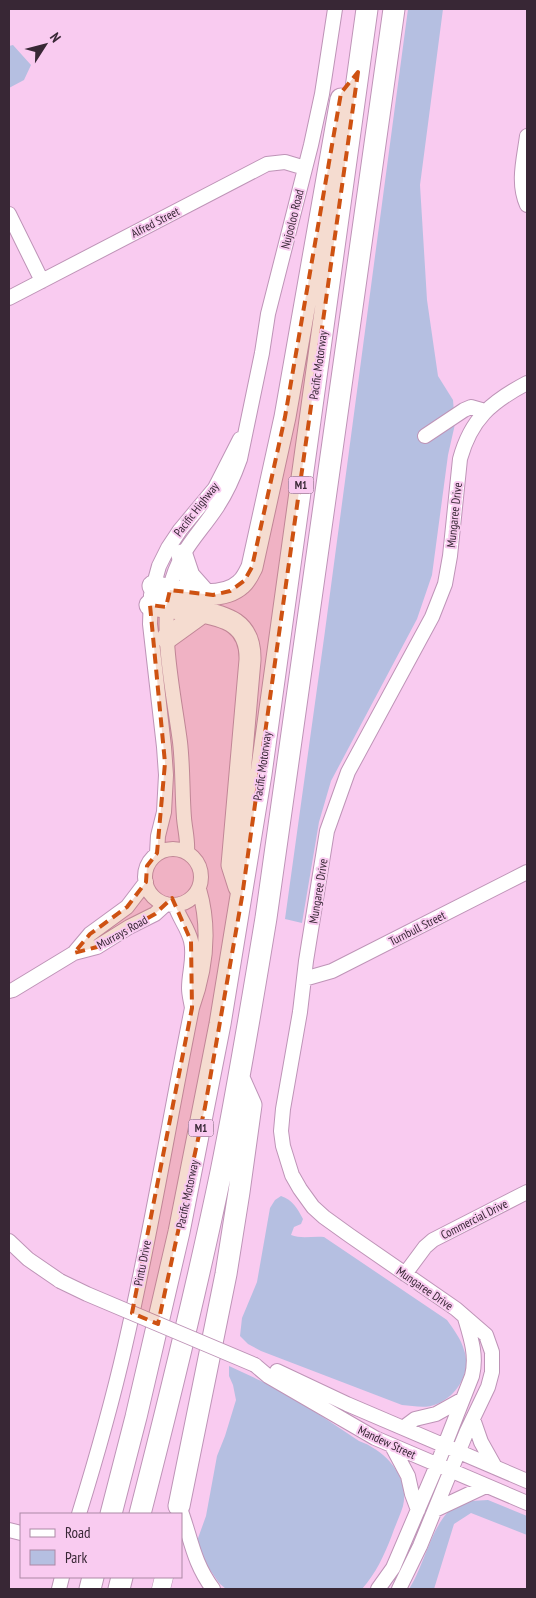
<svg xmlns="http://www.w3.org/2000/svg" width="536" height="1598" font-family="'PT Sans Narrow',sans-serif">
<style>
.green{fill:#b5bfe1}
.lines{fill:none;stroke-linecap:round;stroke-linejoin:round}
.minor-casing{stroke:#be94b7;stroke-width:16}
.major-casing{stroke:#be94b7;stroke-width:19}
.highway-casing{stroke:#be94b7;stroke-width:23}
.minor{stroke:#fff;stroke-width:14}
.major{stroke:#fff;stroke-width:18}
.highway{stroke:#fff;stroke-width:21}
.minor-bridge-casing{stroke:#be94b7;stroke-width:16;stroke-linecap:butt}
.minor-bridge{stroke:#fff;stroke-width:14}
.marked{fill:#ce5212;fill-opacity:0.2;stroke:#ce5212;stroke-width:4;stroke-dasharray:10 6;stroke-linejoin:round}
.labels{text-anchor:middle;dominant-baseline:central;stroke-width:4;stroke-linejoin:round;paint-order:stroke}
.shield{fill:#f9cbf0;stroke:#72586d;stroke-width:1}
.shield-label{font-size:11px;font-weight:bold;fill:#382735}
.street-label{font-size:12px;fill:#382735;stroke:#f9cbf0}
</style>
<rect width="100%" height="100%" fill="#f9cbf0"/>
<path class="green" d="M408,9H443L420,185L427,300L438,376L453,400L455,424L448,455L432,575L417,619L331,781L319,822L302,923L285,919L325,631Z
M13,45L31,65L24,80L9,88V46Z
M281,1196C293,1200 297,1208 303,1219L301,1224L294,1227L291,1235C301,1239 312,1236 324,1237L447,1320C454,1330 461,1339 464,1350C472,1372 457,1396 437,1404C426,1409 414,1406 402,1405L261,1351L248,1344L240,1336L242,1318L257,1282L270,1208L275,1200Z
M229,1366L287,1393L359,1441C385,1450 410,1477 403,1506C400,1516 395,1526 392,1535C384,1556 376,1573 362,1589H226L219,1583L206,1564L197,1541L206,1516L217,1456L225,1436L236,1400L233,1385L229,1376Z
M488,1500L527,1516V1535L471,1513L454,1524L434,1589H409C424,1567 432,1522 454,1507C464,1500 477,1501 488,1500Z"/>
<g class="lines">
<g class="minor-casing">
<path id="minor" d="M527,136C524,159 517,183 527,205
M9,214L42,281
M9,298L267,164L285,162L305,168
M425,436L464,410L471,407L485,411
M145 877a28 28 0 1 1 56 0a28 28 0 1 1-56 0Z
M187,852C188,840 185,830 184,818C182,793 183,768 180,742C174,696 160,633 170,588C179,550 197,537 217,507C227,492 234,476 240,459L262,353L268,314L311,145L322,94L335,9
M157,853L158,836L164,812L166,775L164,747L150,624L151,595L159,566L168,548L180,530L215,488L240,439
M175,905C179,918 188,928 191,941C195,957 189,972 189,988C189,995 191,1001 192,1008
M74,953L90,934L127,907L146,882
M304,979L332,971L527,872
M9,991L13,990L74,953L97,947L129,927L155,914L166,904
M9,1241L28,1259L60,1281
M405,1274L425,1247L433,1240L527,1192
M255,1365L268,1376L375,1438L527,1503
M277,1371L347,1404L527,1481
M473,1419L481,1442L495,1467
M403,1428L415,1419L436,1414L463,1399
M392,1446L408,1476L412,1494L418,1510
M179,1506C191,1536 192,1561 213,1589
M435,1510L486,1486
M79,1514C96,1459 112,1403 125,1346C151,1234 169,1121 192,1008C206,969 211,930 199,889
M9,1530L21,1533
M59,1589L62,1577
M378,1589L393,1568L437,1465L472,1376C477,1356 471,1338 465,1318
M399,1589L420,1546L467,1431L488,1387L492,1372V1352L486,1335L456,1309L349,1235L324,1217L313,1207L300,1189L292,1175L283,1146L281,1131L283,1109L300,1012L306,961L327,831L348,772L432,617L445,584L450,556L460,459C471,419 491,402 527,383"/>
</g>
<g class="major-casing">
<path id="major" d="M161,1589L164,1577"/>
</g>
<g class="highway-casing">
<path id="highway" d="M182,555L189,576L205,594
M153,586C178,592 221,603 241,584C246,580 249,573 252,567L285,417L341,99
M150,605C165,607 181,609 196,611C226,616 251,623 250,660L232,865L239,887
M167,638L203,612
M179,1506L226,1274L239,1192L251,1105L239,1078
M111,1514L136,1417L179,1232L220,1024L261,774L367,9
M140,1514C169,1401 197,1287 221,1172C238,1088 252,1003 266,918L394,9
M90,1589L93,1577
M119,1589L122,1577"/>
</g>
<use href="#minor" class="minor"/>
<use href="#major" class="major"/>
<use href="#highway" class="highway"/>
<g class="minor-bridge-casing">
<path id="minor-bridge" d="M60,1281L87,1294L255,1365"/>
</g>
<use href="#minor-bridge" class="minor-bridge"/>
</g>
<path class="marked" d="M358,72L242,897L205,1107L158,1324L132,1313L192,1008L191,941L172,898L155,914L97,947L74,953L90,934L127,907L146,882L147,866L157,853L165,763L150,605L166,607L170,590L213,595L230,591L244,581L252,567L285,417L341,93Z"/>
<g class="labels">
<g class="shield">
<rect x="288.5" y="476.5" width="25" height="17" rx="4"/>
<rect x="188.5" y="1119.5" width="25" height="17" rx="4"/>
</g>
<g class="shield-label">
<text x="301" y="485">M1</text>
<text x="201" y="1128">M1</text>
</g>
<g class="street-label">
<text transform="translate(292 219) rotate(-76)">Nujooloo Road</text>
<text transform="translate(155 222) rotate(-27)">Alfred Street</text>
<text transform="translate(318 365) rotate(-82)">Pacific Motorway</text>
<text transform="translate(196 509) rotate(-52)">Pacific Highway</text>
<text transform="translate(454 515) rotate(-84)">Mungaree Drive</text>
<text transform="translate(262 766) rotate(-82)">Pacific Motorway</text>
<text transform="translate(318 891) rotate(-81)">Mungaree Drive</text>
<text transform="translate(417 928) rotate(-27)">Turnbull Street</text>
<text transform="translate(122 932) rotate(-29)">Murrays Road</text>
<text transform="translate(187 1194) rotate(-78)">Pacific Motorway</text>
<text transform="translate(474 1219) rotate(-27)">Commercial Drive</text>
<text transform="translate(142 1263) rotate(-79)">Pintu Drive</text>
<text transform="translate(425 1288) rotate(35)">Mungaree Drive</text>
<text transform="translate(387 1442) rotate(25)">Mandew Street</text>
</g>
</g>
<rect width="536" height="1598" fill="none" stroke="#382735" stroke-width="20"/>
<rect x="20" y="1513" width="162" height="65" fill="#f9cbf0" stroke="#ac89a5"/>
<rect x="30" y="1529" width="25" height="8" fill="#ffffff" stroke="#ac89a5"/>
<text x="65" y="1538" font-size="15" fill="#382735">Road</text>
<rect x="30" y="1550" width="25" height="15" fill="#b5bfe1" stroke="#ac89a5"/>
<text x="65" y="1563" font-size="15" fill="#382735">Park</text>
<g transform="translate(45 45) rotate(54)" stroke="#f9cbf0" stroke-width="4" paint-order="stroke">
<path d="M0-4L9 19L0 12L-9 19Z" fill="#382735"/>
<text y="-8" font-size="14" font-weight="bold" text-anchor="middle" fill="#382735">N</text>
</g>
</svg>
